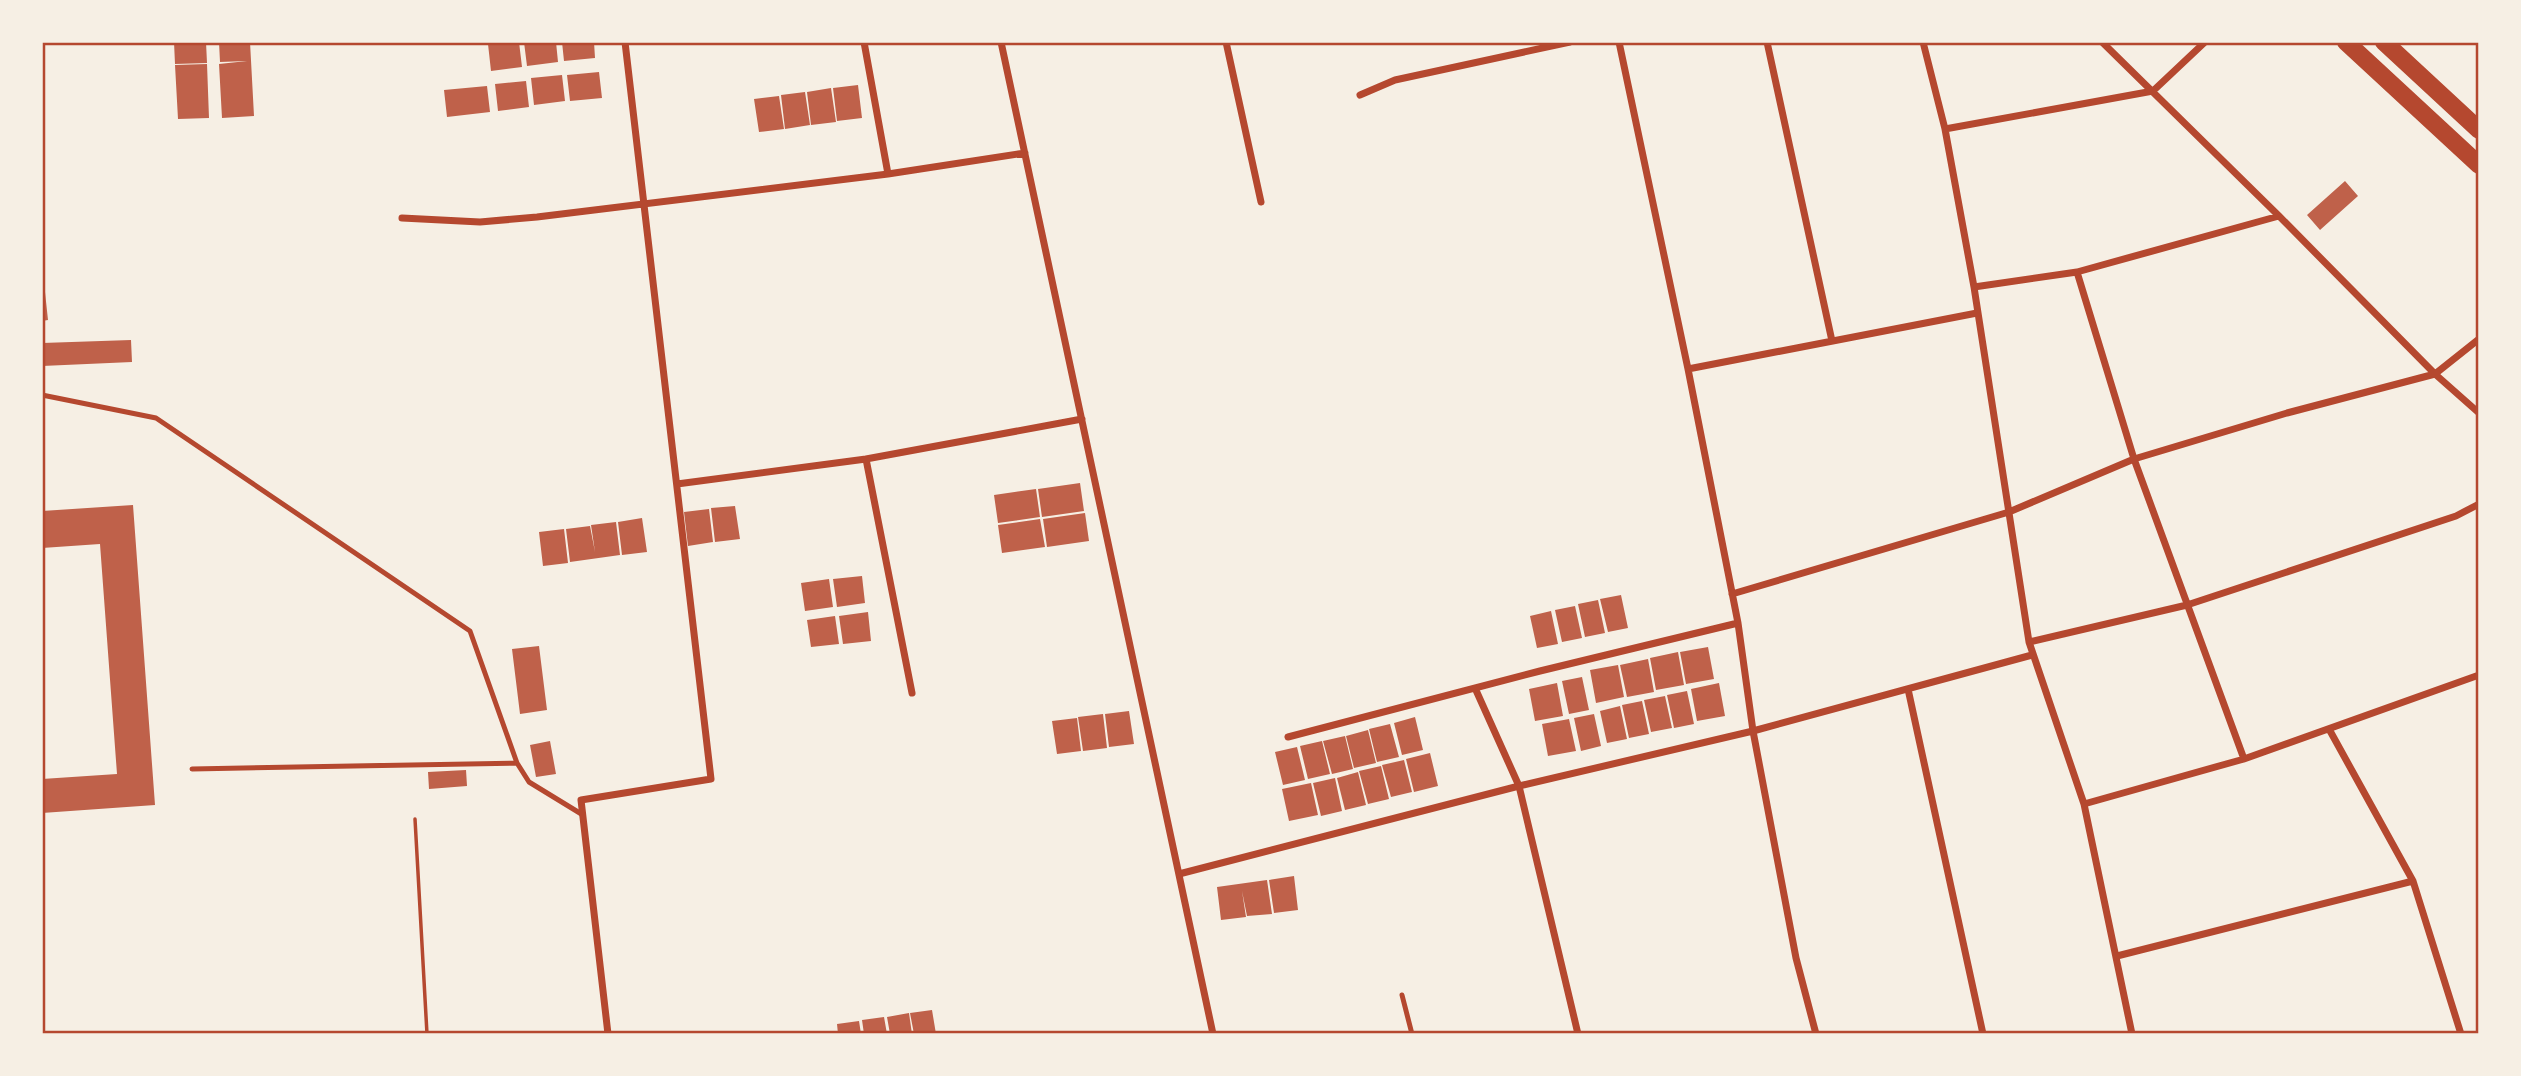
<svg xmlns="http://www.w3.org/2000/svg" width="2521" height="1076" font-family="'Alegreya Sans',sans-serif">
<style>
.building{fill:#bf614a}
.lines{fill:none;stroke-linecap:round;stroke-linejoin:round}
.path{stroke:#b5482f;stroke-width:3.5}
.service{stroke:#b5482f;stroke-width:5}
.minor{stroke:#b5482f;stroke-width:7}
.primary{stroke:#b5482f;stroke-width:18}
.neatline{fill:none;stroke:#b5482f;stroke-width:2.5}
</style>
<rect width="100%" height="100%" fill="#f6efe4"/>
<path class="building" d="M174,42H206L207,63L175,64Z
M219,42H250L254,116L222,118L219,64L247,61L220,62Z
M519,42L522,67L491,71L488,44Z
M524,42H556L558,62L527,66Z
M562,42H594L595,58L564,61Z
M207,64L209,118L178,119L175,65Z
M599,72L602,98L570,101L567,75Z
M562,75L565,101L534,105L531,78Z
M526,81L529,107L498,111L495,84Z
M858,85L862,118L837,121L833,88Z
M487,86L490,112L447,117L444,90Z
M831,88L836,122L811,125L807,92Z
M805,92L810,125L785,129L781,95Z
M779,96L784,129L759,132L754,99Z
M2345,181L2358,196L2320,230L2307,215Z
M42,292H45L48,320L42,321Z
M131,340L132,362L42,366V343Z
M1080,483L1084,511L1042,517L1038,489Z
M1036,489L1040,517L998,523L994,495Z
M133,505L155,805L42,813V779L117,774L100,544L42,548V511Z
M735,506L740,539L715,542L711,508Z
M709,509L713,542L688,546L684,512Z
M1085,513L1089,541L1047,547L1043,519Z
M642,518L647,552L622,555L618,522Z
M1040,519L1045,547L1002,553L998,525Z
M616,522L620,555L570,562L566,529L590,526L595,552L591,525Z
M564,529L568,563L543,566L539,532Z
M862,576L865,603L837,607L833,579Z
M829,579L833,607L805,611L801,583Z
M1621,595L1628,628L1608,632L1600,599Z
M1598,600L1605,633L1585,637L1578,604Z
M1575,606L1582,638L1562,642L1555,610Z
M1551,611L1558,644L1537,648L1530,616Z
M868,612L871,641L843,644L839,616Z
M835,616L839,644L811,647L807,620Z
M539,646L547,710L520,714L512,649Z
M1708,647L1714,679L1686,684L1680,652Z
M1678,652L1684,685L1656,690L1650,658Z
M1648,659L1654,692L1627,697L1620,665Z
M1618,665L1624,697L1596,703L1590,670Z
M1582,677L1589,710L1569,714L1562,681Z
M1557,683L1563,716L1535,721L1529,689Z
M1719,683L1725,716L1697,721L1691,689Z
M1687,691L1694,724L1674,728L1667,695Z
M1665,696L1672,728L1651,732L1644,700Z
M1642,701L1649,734L1629,738L1622,705Z
M1620,706L1627,739L1607,743L1600,711Z
M1129,711L1134,744L1109,747L1105,714Z
M1103,714L1107,748L1083,751L1078,717Z
M1594,714L1601,746L1581,751L1574,718Z
M1415,717L1423,750L1402,755L1394,723Z
M1077,718L1081,751L1057,754L1052,721Z
M1569,719L1576,751L1548,756L1542,724Z
M1390,724L1399,757L1377,762L1369,729Z
M1368,730L1376,763L1354,768L1346,736Z
M1345,736L1353,769L1332,774L1323,741Z
M550,741L556,774L536,777L530,745Z
M1322,741L1330,774L1308,779L1300,746Z
M1297,747L1305,780L1283,785L1275,752Z
M1430,753L1438,786L1414,792L1406,759Z
M1404,760L1412,792L1391,797L1382,765Z
M1381,766L1389,799L1368,804L1359,771Z
M466,770L467,786L429,789L428,772Z
M1358,772L1366,805L1345,810L1337,778Z
M1335,778L1342,811L1321,816L1313,783Z
M1311,783L1318,815L1289,821L1282,789Z
M1294,876L1298,910L1274,913L1269,880Z
M1267,880L1272,914L1247,916L1242,891L1246,917L1221,920L1217,887Z
M932,1010L936,1034H914L910,1013Z
M909,1013L912,1034H890L887,1017Z
M884,1017L887,1034H864L862,1020Z
M859,1021L861,1034H838L837,1024Z"/>
<g class="lines">
<path class="path" d="M415,819L427,1034"/>
<path class="service" d="M42,395L156,418L470,631L517,763
M192,769L517,763L529,782L583,815
M1402,995L1412,1034"/>
<path class="minor" d="M864,42L888,174
M1001,42L1213,1034
M1226,42L1261,202
M1619,42L1688,369L1738,623L1753,731L1796,958L1816,1034
M1767,42L1832,341
M1923,42L1945,129L1974,287L2029,642L2084,804L2132,1034
M2102,42L2279,216L2435,374L2479,413
M1360,95L1395,80L1570,42
M1945,129L2153,91L2205,42
M402,218L480,222L537,217L888,174L1025,153
M2077,272L2134,459L2244,759L2084,804
M1974,287L2077,272L2279,216
M1688,369L1977,313
M866,459L912,693
M677,484L866,459L1082,419
M1732,594L2009,512L2134,459L2287,413L2435,374L2479,339
M2029,642L2187,605L2456,516L2479,504
M1475,688L1519,786L1578,1034
M1908,689L1983,1034
M2329,729L2413,881L2461,1034
M1288,737L1540,671L1738,623
M2244,759L2479,675
M1179,874L1519,786L1753,731L2032,655
M2117,956L2413,881
M608,1034L581,800L711,779L625,42"/>
<path class="primary" d="M2346,42L2479,165
M2384,42L2479,130"/>
</g>
<rect width="2521" height="1076" fill="none" stroke="#f6efe4" stroke-width="88"/>
<rect x="44" y="44" width="2433" height="988" class="neatline"/>
</svg>
